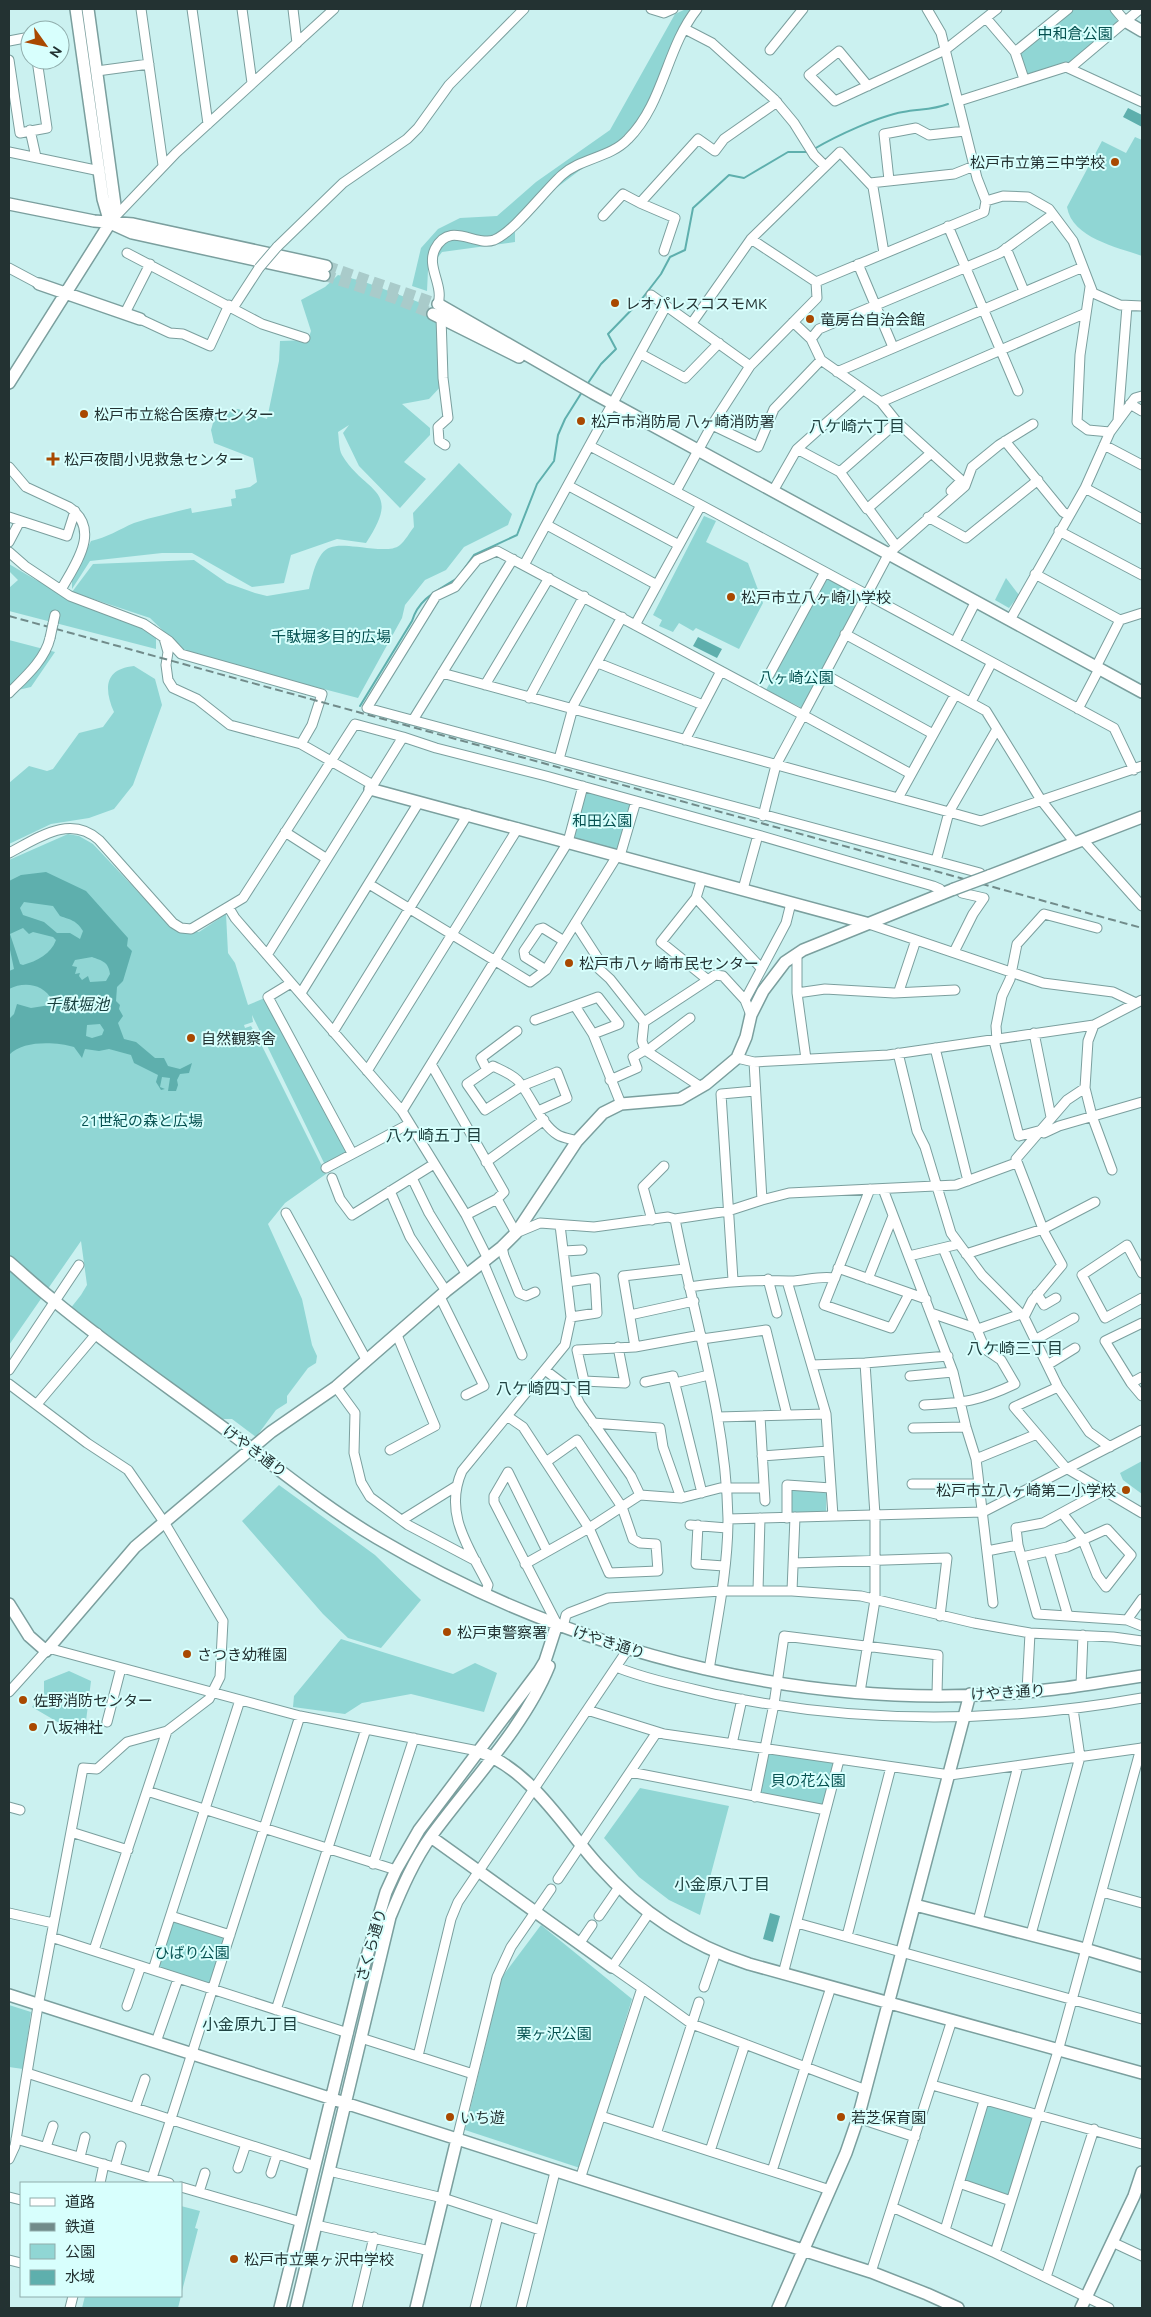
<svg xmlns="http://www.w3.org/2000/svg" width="1151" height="2317" font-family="Ubuntu,'Noto Sans JP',sans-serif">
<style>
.green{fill:#90d6d4}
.water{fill:#5eafad;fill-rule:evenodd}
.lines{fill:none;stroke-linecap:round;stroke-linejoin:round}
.stream{stroke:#5eafad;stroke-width:2}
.secondary-tunnel{stroke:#a9cbca;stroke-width:11;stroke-dasharray:11 5.5;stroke-linecap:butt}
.street-casing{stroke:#7b9f9e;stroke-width:11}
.secondary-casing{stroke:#7b9f9e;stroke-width:14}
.street{stroke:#fff;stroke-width:9}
.secondary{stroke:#fff;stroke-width:11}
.rail{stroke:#718b8a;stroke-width:2;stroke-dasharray:8 4;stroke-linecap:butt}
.street-bridge-casing{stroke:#7b9f9e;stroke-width:11;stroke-linecap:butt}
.secondary-bridge-casing{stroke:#7b9f9e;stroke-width:14;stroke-linecap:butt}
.street-bridge{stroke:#fff;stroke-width:9}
.secondary-bridge{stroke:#fff;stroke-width:11}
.poi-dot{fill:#a94901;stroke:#d8fffd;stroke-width:2}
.labels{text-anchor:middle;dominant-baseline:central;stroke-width:4;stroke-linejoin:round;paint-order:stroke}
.park-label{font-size:15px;fill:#065251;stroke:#d8fffd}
.poi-label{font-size:15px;fill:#233232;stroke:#d8fffd;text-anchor:start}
.street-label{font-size:15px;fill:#233232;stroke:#d8fffd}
.neighbourhood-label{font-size:16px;fill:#204241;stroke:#d8fffd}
.water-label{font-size:16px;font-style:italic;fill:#173e3d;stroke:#d8fffd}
</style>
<rect width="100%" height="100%" fill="#cbf1f0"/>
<path class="green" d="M686,9H692L643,114L620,140L515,219V242L442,252L428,270L427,291L412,286L421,248L438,229L460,218L497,216L536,182L610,130L675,14Z
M1072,9H1109L1119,23L1071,64L1028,75L1026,73L1020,55L1021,52Z
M1135,137L1142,140V256C1117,247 1072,238 1067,207L1102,141L1126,153Z
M338,275L362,281L421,303L442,328L448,358L444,383L429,399L402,404L430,428V435L404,462L426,479L400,508L359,466L343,433L349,425L338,432C339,439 339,450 342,455C366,495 403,487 366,543L337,539L291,555L284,583L252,587L192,553H162L90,561L72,589V580L91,541C106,538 120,529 134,523C152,517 172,513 191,508L192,513L232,506L231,499L236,498L235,490L250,487L257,482L253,458L214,443L211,430L215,416L238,409L267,419L279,361L280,341L308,340L311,331L301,300L325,287Z
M459,463L512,514L508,525L464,547L446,570L425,580L405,605L402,618L358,698L186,653L150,618L72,592L93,564L194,560L227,583L255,593L267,596L309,589C321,536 330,545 378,549C385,549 394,550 400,545C405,541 410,532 414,527L413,513Z
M704,516L716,521L706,542L748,563L763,603L739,649L696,628L693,631L679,623L673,632L659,626L662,620L653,615Z
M9,564L36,580L156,625V649L9,611V588L18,580L9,571Z
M827,578L861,595L802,708L766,690Z
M1006,578L1019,595L1009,608L995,600Z
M9,640L55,652L31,687L9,692Z
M134,666L155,679L162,705L133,785L114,809L89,818L51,824L9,844V783L29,766L47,771L53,769L79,733L103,727L114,712C104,689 104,669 134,666Z
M587,790L629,802L632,806L619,850L572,837L584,793Z
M68,834L79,836L93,844L174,930L199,932L226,914L228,953L235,963L248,1005L267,997L351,1153L326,1167L252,1015L253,1022L244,1025L245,1028L251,1026L262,1046L326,1174L285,1203L268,1224L302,1299L312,1345L317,1356L316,1363L308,1368L287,1396V1403L276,1410L256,1437L232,1419H221L70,1309L81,1295L87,1285L81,1241L9,1345V860Z
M1142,1461V1494L1123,1480L1120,1473Z
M279,1485L375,1555L421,1600L381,1648L348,1638L323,1614L242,1521Z
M791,1490L826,1493V1513L792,1515Z
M341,1639L453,1674L475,1663L497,1673L484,1712L411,1694L362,1703L345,1714L293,1707L294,1696Z
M69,1671L91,1681L85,1729L78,1734L32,1707L44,1692V1681Z
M769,1752L833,1761L835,1765L823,1806L761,1794L760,1792Z
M640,1788L729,1806L700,1915L669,1900L639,1877L604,1838Z
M173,1921L226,1938L212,1983L209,1985L160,1969L158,1966Z
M541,1925L632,1999L580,2168L465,2130L502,1977Z
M9,2005L31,2012L23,2069L9,2067Z
M988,2102L1037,2116L1013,2196L963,2181Z
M181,2206L200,2211L195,2228L198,2229L181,2295Z
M85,2296H181L178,2308H82Z"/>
<path class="water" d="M1128,108L1142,115V127L1123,117Z
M698,637L722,649L717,658L693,646Z
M46,872L86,891L128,938L127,946L132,951L123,981L117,987L116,1001L120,1005L119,1009L123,1016L118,1023L124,1039L136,1042L155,1058H164L168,1066L180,1069L192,1063L189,1073L180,1074L177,1080L178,1085L176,1091H168L170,1078L162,1077L160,1087L165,1089L161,1090L156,1082L158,1075L134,1063L131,1055L109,1049L99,1051L85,1049L82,1058L74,1047C56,1042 23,1040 9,1055V1019L14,1014L17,1004L31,1008L50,1005L52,1000C44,984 24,981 9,989V971L14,969L9,945V881L21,875ZM24,902L53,906L60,916C71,920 76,920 83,931L80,939L70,933H57L44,922L23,915L20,908ZM23,928L29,934L33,932L53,937L56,940C51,954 37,961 23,965L20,964L10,934ZM92,957C102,961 108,961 110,974L106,981L90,982L88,976L82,980L79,976L80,973L75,974L77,967L72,966L75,960ZM100,1024L104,1030L102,1035L92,1038L86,1036L87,1025Z
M770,1913L780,1916L773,1942L763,1939Z"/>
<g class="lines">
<path class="stream" d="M814,149C836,136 879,116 903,112C919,109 933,110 948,104
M586,386L601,364L616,349L608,334L641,300L661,274L670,257L685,250L693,208L729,175L744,178L788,152H807
M459,576L474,555L517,535L537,484L554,461L558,435L565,419L582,392
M360,706L412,621C419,598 437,591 456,579"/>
<path class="secondary-tunnel" d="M326,266L438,304
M324,275L394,298L433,314"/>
<g class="street-casing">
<path id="street" d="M141,9L163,165
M192,9L208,124
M242,9L252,83
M293,9L297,43
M651,9L664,13L673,9
M1115,9L1125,21
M986,18L1015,52L1024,79
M685,29L712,43L774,99L794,123L814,155L825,166
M9,41L30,37
M770,50L803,9
M1015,52L1068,9
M9,60L20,133L47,128L37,60
M1070,68L1140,9
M97,71L149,64
M868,86L839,51L809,75L835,101L945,50L997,9
M959,101L1066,67L1142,102
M30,130L36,157
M9,152L100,171
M889,180L884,134L916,128L929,135L965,131
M870,183L954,174L974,166
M986,201L1003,196L1028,197L1049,209L1073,241L1093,293L1120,305L1142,306
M603,216L623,194L640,203
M111,221L176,153L334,9
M948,226L1018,391
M751,239L816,282L984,212L986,201L977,178L941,33L927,9
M277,247L343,183L407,139L418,128L449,85L524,9
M1006,248L1024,291
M664,251L675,218L640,203L698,139L715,151L724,139L777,102
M127,253L262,324L305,338
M858,264L893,347
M9,268L39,284
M1090,287L1080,355L1077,422L1088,430L1110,432
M651,295L750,366
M438,304C444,285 426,267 435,249C450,220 475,247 494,240C514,232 544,191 562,175C581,158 610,158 628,139C664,103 666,48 697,9
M233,308L259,268
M125,313L150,264
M441,317L443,378L448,418L438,427L439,441L445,445
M140,319L170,333L183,334L210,346L229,305
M793,322L811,339L821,360L881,402L897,422L960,479V482L951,491
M692,323L751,239L840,152L873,187L884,253
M811,339L819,329L1000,253L1052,215
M641,354L685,378L719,343
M837,372L1083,267
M863,390L797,449L840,472L867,509L930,454
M881,402L1086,313
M1130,404L1142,411
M1118,420L1127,306
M712,425L758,447L774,409L821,360
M1005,441L1063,512L1068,515
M1104,445L1142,465
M590,446L701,505L635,625
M9,467L26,487L69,507C102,530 75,564 61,590
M840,472L897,422
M569,486L679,545
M1085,488L1142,519
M676,491L712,425L750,366L817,298L816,282
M773,491L797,449
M701,505L1114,728L1134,770
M868,508L896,546
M9,517L67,536L75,511
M928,517L966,538L1038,480
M547,525L657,585
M1059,531L1142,575
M9,542L20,521
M9,552L25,566L70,596L144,624L169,641L181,654L322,694L312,725L301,744
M524,565L666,306
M1035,574L1120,620
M1010,620L1085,488L1110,432L1135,398L1142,396
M53,624L55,615
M845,634L986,711L1041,800L1075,843
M164,638L168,652L166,665L168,680L173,688L197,699L230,725L301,744L373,785
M955,642L976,601
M598,663L703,705
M1096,667L1120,620L1142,613
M442,673L949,812L936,861L980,873L982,879
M824,674L933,734
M769,675L825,572
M485,685L549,578
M9,693C24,678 45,660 50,638
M529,698L584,596
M971,702L992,662
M1078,709L1099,669
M413,720L513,559
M997,729L949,812L981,821L1142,766
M403,737L436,748L546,776L758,835
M685,740L721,671
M559,759L574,704L622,617
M898,798L955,695
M763,816L776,765L803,715L911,774
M285,832L327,859
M1083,840L1142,906
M9,853C38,838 70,814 99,840L173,923L181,928L191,929L243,898L355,724L403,737L267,955
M620,856L636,801
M936,861L367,708L436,596L455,587L477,560L497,551L803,715L889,553L965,486L972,467L999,445L1033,424
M702,878L696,898L761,968
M369,884L530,982L546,970L617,856
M743,889L758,835L933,886L940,889L943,894
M696,898L661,942L708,980L715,975L723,976L745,1000
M229,908L235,918L402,1111L466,1215L488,1259
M575,923L599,960V969L610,979L644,1022L642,1041L645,1050L701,1087
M866,923L1043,983L1113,992L1136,1003
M954,952L973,914L984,898L962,893L960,887
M797,954V993L806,1059
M546,970L525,957L524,951L539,929L543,928L564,941
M291,983L268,997L352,1153
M899,991L916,940
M301,993L419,802
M797,993L825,989L894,993L955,990
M575,1006L593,1034L621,1104
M751,1015L745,1000L786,923L791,903
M535,1020L598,997L619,1024L593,1034
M644,1022L708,980
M333,1032L468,814
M1034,1033L1051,1117
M997,1040L996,1026L1002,996L1010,979L1017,944L1044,914L1097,928
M994,1041L1019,1136L1038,1131L1044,1133L1059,1126L1142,1102
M935,1048L968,1181
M648,1050L690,1018
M898,1053L917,1131L925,1147L951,1233L982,1275L1024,1317L1058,1387L1089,1432L1110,1447
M737,1058L754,1062L888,1055L1094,1025
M431,1064L504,1192L497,1199L466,1215
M487,1070L481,1058L517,1031
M367,1071L518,828
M610,1080L637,1068L633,1057L645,1050
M402,1111L568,842L583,786
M538,1111L567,1098L557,1072L522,1086L485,1110L467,1084L493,1066C501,1070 514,1075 519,1082C533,1098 540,1124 558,1135C563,1138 571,1139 577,1141
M486,1162L544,1120
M326,1168L409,1124
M1112,1170L1092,1116L1085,1088L1088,1041L1094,1025L1142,1000
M332,1178L340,1199L352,1215L434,1164
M412,1178L429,1213L467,1275
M870,1189L824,1305L891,1328L909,1294
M883,1189L953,1372L966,1427L976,1459L993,1603
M390,1191L410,1237L446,1291
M497,1199L516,1233L540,1223L594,1227L668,1217L675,1219L728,1211L762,1200L754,1062
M762,1200L789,1193L956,1185L1016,1163
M286,1213L367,1361
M675,1219C694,1318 726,1416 728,1519C728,1569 717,1620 709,1670
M652,1220L643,1187L664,1166
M502,1247L504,1256L519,1293L526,1296L535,1292
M564,1251L582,1250
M966,1254L1043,1229L1095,1202
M909,1256L959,1244
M483,1262L522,1355
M838,1268L926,1299
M1142,1273L1127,1245L1082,1275L1105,1318L1142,1298
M768,1279L777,1313
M868,1279L893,1216
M733,1280L721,1094L755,1091
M787,1281L826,1414L833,1516
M567,1282L595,1278L597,1313L571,1317
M689,1287C722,1282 755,1279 788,1281C803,1282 817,1275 835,1278
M1037,1294L1044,1305L1056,1298
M440,1297L484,1386L466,1395
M931,1313L978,1329L1021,1314
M630,1315L694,1301
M1024,1317L1032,1301L1062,1265L1045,1234L1016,1159L1067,1100L1085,1088
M1142,1323L1105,1341L1131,1383L1142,1396
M702,1339L766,1330L787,1415
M1035,1340L1074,1318
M618,1347L625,1383L584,1381L577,1350L635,1347L701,1335
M635,1347L623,1276L684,1269
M1049,1364L1075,1348
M812,1365L865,1363L948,1356
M9,1370L79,1265
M545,1370L574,1392L580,1404L631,1476L640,1495
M910,1376L953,1372
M645,1382L673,1376L702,1493
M675,1383L709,1375
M1131,1383L1142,1377
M9,1384L87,1443L128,1470L164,1522L223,1621L220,1677L209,1699L167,1731L127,1742L97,1769L83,1768L37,2012L15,2146L9,2159
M336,1387L355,1413L354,1453L361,1482L370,1497L408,1525L476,1561
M1058,1387L1014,1407L1066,1468L1142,1513
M37,1404L97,1333
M924,1405C964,1403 979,1401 1015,1384L1001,1360L985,1349L943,1248
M507,1416L523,1427L589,1528L609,1573L658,1571L656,1544L640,1543L633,1539L622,1507L577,1440L546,1462
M760,1416L765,1501
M718,1417L826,1414
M593,1423L660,1428L663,1447L681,1498
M913,1428L966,1427
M390,1450L435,1426L397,1335
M762,1456L828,1451
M976,1459L1037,1434
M912,1484H979
M787,1518V1485L831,1488
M728,1519L983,1512L1142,1430
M402,1520L455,1487
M690,1525L727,1528
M698,1525L696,1564L724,1566
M1018,1545L1037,1614L1127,1620L1142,1626
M547,1551L508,1472L494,1496V1502L557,1624
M987,1551L1018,1545L1016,1528L1043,1523L1104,1490
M1049,1551L1068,1616
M1022,1557L1067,1547L1107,1529L1131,1555L1106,1587L1097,1575L1082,1538L1062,1513
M794,1563L947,1558L940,1616
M525,1564L589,1528L640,1495L681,1498L720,1488H763
M758,1591L760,1518
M792,1591L795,1517
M485,1595L488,1585C469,1547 443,1514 462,1471L565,1345L571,1317L560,1225
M1127,1620L1142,1599
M563,1627L566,1615L569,1613L608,1598L722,1591H792L861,1596L974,1623L1030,1633L1113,1637L1142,1641
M48,1648L300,1716L478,1751
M616,1667C649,1680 685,1687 719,1695C858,1724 1002,1723 1142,1698
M1081,1685L1083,1635
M1027,1691L1030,1633
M9,1692L46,1651
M860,1692L875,1600V1515L865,1363
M587,1710L664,1734L950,1775L1142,1748
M107,1722L121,1668
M732,1744L742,1699
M630,1772L826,1810
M147,1791L396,1870
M755,1797L774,1704L784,1636L938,1655L937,1694
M9,1807L20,1810
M71,1832L128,1850
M373,1864L414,1738
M558,1879L657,1732
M1102,1892L1142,1903
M9,1913L53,1923
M171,1916L230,1935
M599,1916L619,1887
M978,1921L1018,1766
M797,1923L1142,2019
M1031,1934L1080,1757L1073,1709
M847,1936L891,1767
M51,1937L348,2033
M579,1944L592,1925
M94,1950L167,1731
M153,1970L240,1700
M783,1974L839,1760
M704,1987L716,1952
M642,1988L692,2024L866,2090
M127,2006L141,1966
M276,2010L366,1729
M361,2038L473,2074
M156,2042L178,1979
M418,2056L451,1919L458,1902L628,1649
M27,2073L315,2166
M932,2085L1142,2144
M135,2108L145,2079
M601,2116L830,2190
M858,2118L915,2137
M656,2134L699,2002
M16,2139L169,2183
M457,2139L497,1977L511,1947L551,1889
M46,2147L53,2126
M710,2151L745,2044
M80,2157L85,2137
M115,2167L121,2146
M238,2168L246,2144
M329,2171L443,2198L540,2230
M772,2171L831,1987
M271,2173L277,2154
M152,2178L300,1716
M580,2179L642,1988L612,1967L649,1913
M100,2183L104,2164
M959,2183L1011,2201
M181,2187L301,2222
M199,2192L205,2173
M9,2197L21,2200
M892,2207L995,2253L1109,2308
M316,2225L430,2251
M945,2230L984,2101
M1112,2242L1142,2256
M995,2253L1058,2051L1141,1748
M9,2260L21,2263
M871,2272L952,2020
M1046,2277L1094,2129
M70,2308L73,2296
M357,2308L374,2237
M475,2308L498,2216
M521,2308L555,2172"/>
</g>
<g class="secondary-casing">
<path id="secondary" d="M76,9L103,199L110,223L132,233L324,275
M1125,21L1142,31
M9,204L94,221L133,224L326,266
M39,284L140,319
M438,304L593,393L1142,692
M433,314L519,357
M9,383L110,223L115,205L88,9
M370,789L866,923
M989,876L1142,817
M9,1262C23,1274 37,1287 52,1299C109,1347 173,1390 233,1435C280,1470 326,1508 377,1538C579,1657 821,1717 1055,1689C1084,1686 1113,1680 1142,1676
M9,1604L29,1636L46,1651L135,1547L271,1432L336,1387L446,1291L502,1247L516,1233L577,1141L603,1113L621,1104L680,1099L706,1084L737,1058L746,1037L751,1015L763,991L785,962L803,950L954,889
M478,1751C531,1770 562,1825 598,1865C639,1911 690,1945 749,1964L1142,2073
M431,1837L612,1967
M915,1905L1085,1949L1142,1966
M9,1995L871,2272L927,2294L958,2308
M280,2308L362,1973L386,1892L396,1870L419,1830L539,1671L545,1661L557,1624
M296,2308L390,1917C402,1888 414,1860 432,1835C470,1783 525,1726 549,1666
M416,2308L457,2139
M778,2308L846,2153L858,2118L970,1694
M1081,2308L1134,2196L1142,2172"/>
</g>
<use href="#street" class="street"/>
<use href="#secondary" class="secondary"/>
<path class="rail" d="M9,616L1142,928"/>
<g class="street-bridge-casing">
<path id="street-bridge" d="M259,268L277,247
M50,638L53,624"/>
</g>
<g class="secondary-bridge-casing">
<path id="secondary-bridge" d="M954,889L989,876"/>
</g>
<use href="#street-bridge" class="street-bridge"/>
<use href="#secondary-bridge" class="secondary-bridge"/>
</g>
<g class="poi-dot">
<circle cx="1115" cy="162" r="5"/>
<circle cx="615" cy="303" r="5"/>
<circle cx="810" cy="319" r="5"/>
<circle cx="84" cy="414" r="5"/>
<circle cx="581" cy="421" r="5"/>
<path d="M50.5 451.5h5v5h5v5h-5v5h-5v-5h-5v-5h5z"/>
<circle cx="731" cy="597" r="5"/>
<circle cx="569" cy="963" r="5"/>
<circle cx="191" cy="1038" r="5"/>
<circle cx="1126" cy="1490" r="5"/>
<circle cx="447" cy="1632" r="5"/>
<circle cx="187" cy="1654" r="5"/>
<circle cx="23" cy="1700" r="5"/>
<circle cx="33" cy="1727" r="5"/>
<circle cx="450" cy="2117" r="5"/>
<circle cx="841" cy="2117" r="5"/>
<circle cx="234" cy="2259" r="5"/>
</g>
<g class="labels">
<g class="park-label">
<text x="1075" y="33">中和倉公園</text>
<text x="331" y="636">千駄堀多目的広場</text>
<text x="796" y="677">八ヶ崎公園</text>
<text x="602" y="820">和田公園</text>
<text x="142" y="1120">21世紀の森と広場</text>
<text x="808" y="1780">貝の花公園</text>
<text x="192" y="1952">ひばり公園</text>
<text x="554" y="2033">栗ヶ沢公園</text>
</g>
<g class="poi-label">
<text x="1105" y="162" text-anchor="end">松戸市立第三中学校</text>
<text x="625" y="303">レオパレスコスモMK</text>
<text x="820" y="319">竜房台自治会館</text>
<text x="94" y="414">松戸市立総合医療センター</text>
<text x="591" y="421">松戸市消防局 八ヶ崎消防署</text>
<text x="64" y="459">松戸夜間小児救急センター</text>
<text x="741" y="597">松戸市立八ヶ崎小学校</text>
<text x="579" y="963">松戸市八ヶ崎市民センター</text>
<text x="201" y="1038">自然観察舎</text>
<text x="1116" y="1490" text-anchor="end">松戸市立八ヶ崎第二小学校</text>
<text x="457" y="1632">松戸東警察署</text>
<text x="197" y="1654">さつき幼稚園</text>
<text x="33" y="1700">佐野消防センター</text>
<text x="43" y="1727">八坂神社</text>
<text x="460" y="2117">いち遊</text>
<text x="851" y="2117">若芝保育園</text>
<text x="244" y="2259">松戸市立栗ヶ沢中学校</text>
</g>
<g class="street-label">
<text transform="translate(255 1451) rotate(37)">けやき通り</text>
<text transform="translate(609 1642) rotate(18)">けやき通り</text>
<text transform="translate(1008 1692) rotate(-3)">けやき通り</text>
<text transform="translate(371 1945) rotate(-74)">さくら通り</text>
</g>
<g class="neighbourhood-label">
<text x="857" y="426">八ケ崎六丁目</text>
<text x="434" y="1135">八ケ崎五丁目</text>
<text x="1015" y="1348">八ケ崎三丁目</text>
<text x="544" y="1388">八ケ崎四丁目</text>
<text x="722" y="1884">小金原八丁目</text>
<text x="250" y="2024">小金原九丁目</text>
</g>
<g class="water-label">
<text x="77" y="1004">千駄堀池</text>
</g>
</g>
<rect width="1151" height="2317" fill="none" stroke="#233232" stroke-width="20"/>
<rect x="20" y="2182" width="162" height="115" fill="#d8fffd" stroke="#90adac"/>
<rect x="30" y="2198" width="25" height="8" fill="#ffffff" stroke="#90adac"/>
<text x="65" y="2207" font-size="15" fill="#233232">道路</text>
<rect x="30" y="2223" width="25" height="8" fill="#718b8a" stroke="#90adac"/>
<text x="65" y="2232" font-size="15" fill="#233232">鉄道</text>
<rect x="30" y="2244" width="25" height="15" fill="#90d6d4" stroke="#90adac"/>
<text x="65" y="2257" font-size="15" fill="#233232">公園</text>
<rect x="30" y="2270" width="25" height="15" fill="#5eafad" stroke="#90adac"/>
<text x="65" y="2282" font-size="15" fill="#233232">水域</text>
<g transform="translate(45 45) rotate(123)"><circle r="24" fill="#d8fffd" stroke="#90adac"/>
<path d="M0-4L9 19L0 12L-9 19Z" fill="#a94901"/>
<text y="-8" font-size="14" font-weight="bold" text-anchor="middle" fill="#233232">N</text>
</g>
</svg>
